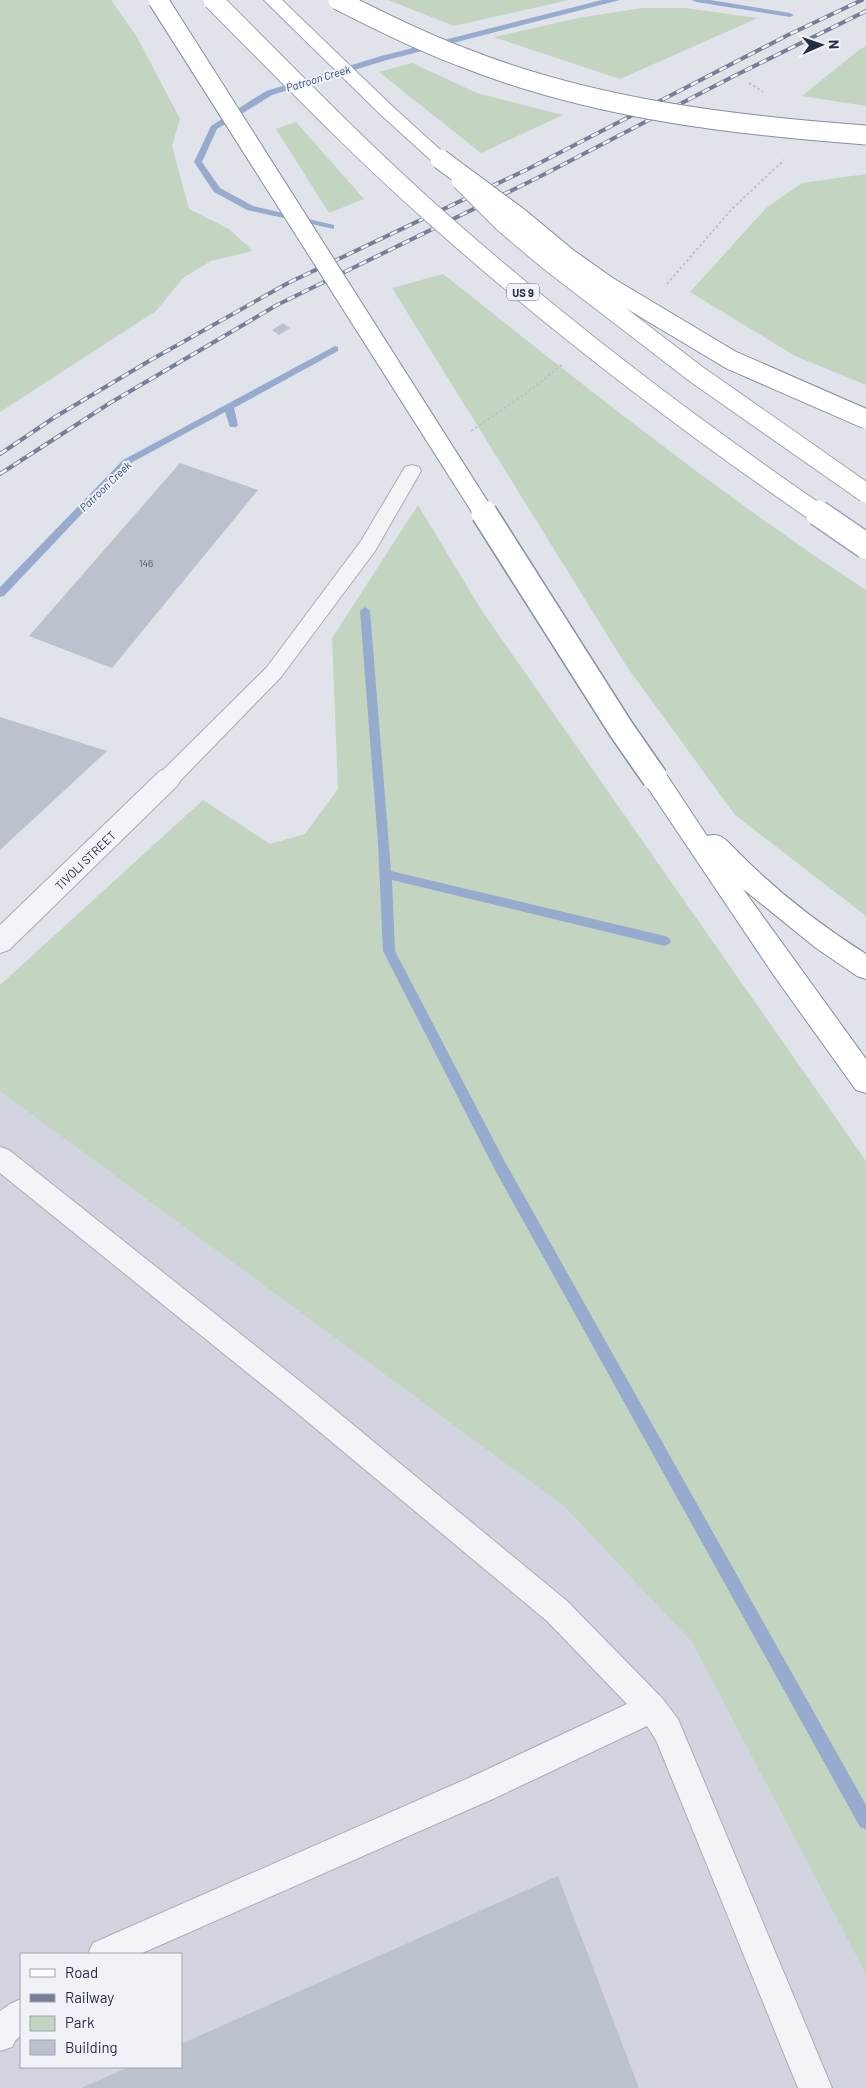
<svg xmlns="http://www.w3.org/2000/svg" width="866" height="2088" font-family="Barlow,sans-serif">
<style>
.built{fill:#d2d5e0;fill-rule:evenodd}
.green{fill:#c3d5c0}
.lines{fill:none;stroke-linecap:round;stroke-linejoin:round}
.stream{fill:#97abce;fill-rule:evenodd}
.building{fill:#bcc1ce}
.service-casing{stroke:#a8adb8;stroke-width:2}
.minor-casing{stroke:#a8adb8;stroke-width:2}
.primary-casing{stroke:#9ea5b8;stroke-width:2}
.motorway-casing{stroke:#858ea3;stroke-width:2}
.path{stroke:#bec1c9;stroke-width:2;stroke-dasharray:2.5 2.5;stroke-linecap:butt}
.service{fill:#f3f4f8;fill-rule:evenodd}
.minor{fill:#f3f4f8;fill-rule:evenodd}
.primary{fill:#fff;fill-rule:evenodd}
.motorway{fill:#fff;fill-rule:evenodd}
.rail-casing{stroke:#777f96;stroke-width:4}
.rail{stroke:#f0f2f8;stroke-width:2.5;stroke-dasharray:8;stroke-linecap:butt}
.primary-bridge-far1-casing{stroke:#9ea5b8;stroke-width:21;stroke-linecap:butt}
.primary-bridge-casing{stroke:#9ea5b8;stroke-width:28;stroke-linecap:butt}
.motorway-bridge-far1-casing{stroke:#858ea3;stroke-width:21;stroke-linecap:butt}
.motorway-bridge-casing{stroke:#858ea3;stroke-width:28;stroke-linecap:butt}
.primary-bridge-far1{stroke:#fff;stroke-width:19}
.primary-bridge{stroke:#fff;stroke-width:25}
.motorway-bridge-far1{stroke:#fff;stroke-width:19}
.motorway-bridge{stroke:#fff;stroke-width:25}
.labels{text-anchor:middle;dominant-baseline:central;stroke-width:4;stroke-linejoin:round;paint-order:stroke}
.number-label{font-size:10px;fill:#4c5366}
.far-water-label{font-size:11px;font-style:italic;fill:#2c467c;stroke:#f0f2f8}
.shield{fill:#f0f2f8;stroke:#63697a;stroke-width:1}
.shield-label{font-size:11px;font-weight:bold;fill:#262e44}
.street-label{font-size:12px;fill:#262e44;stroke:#f0f2f8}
</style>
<rect width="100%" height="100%" fill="#e0e3ea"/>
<path class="built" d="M0,1004L682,1590L866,1898V2088H0ZM21,1954H181V2067H21Z"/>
<path class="green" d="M0,0H111L137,37L180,119L172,146L189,209L229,229L253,251L211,261L183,278L156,311L0,412Z
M388,0H569L454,26Z
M643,8H685L758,18L620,79L494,37L583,17Z
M866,46V106L802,96L859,50Z
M412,63L477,93L563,115L481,153L379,72Z
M296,122L364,199L329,213L276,129Z
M866,174V385L795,356L690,292L766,208L802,183Z
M443,274C581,383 719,494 866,590V916L735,815L627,667L392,288Z
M418,505L482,611L866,1161V1974L692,1642L565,1507L0,1091V985L203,800L270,844L305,834L338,789L332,638Z"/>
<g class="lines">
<path class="stream" d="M602,0H620L387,60L272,95L217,129L202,162L220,188L253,206L334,225V229L247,210L214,192L194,162L211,126L266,91L381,56Z
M692,0H710L790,13L794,15L790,17L696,2Z
M335,346L338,347V351L234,408L238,425L236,427H230L225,412L129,464L4,596L0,597V587L123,460Z
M365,607L370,611L391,871L665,936L669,938L671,941L669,944L665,946L392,880L395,951L505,1162L866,1805V1829L860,1827L495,1170L383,951L378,843L360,611Z"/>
</g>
<path class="building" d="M283,323L290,328L279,335L272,330Z
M180,463L258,490L112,668L29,636Z
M0,717L107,751L0,850Z
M558,1876L639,2088H81L129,2067H181V2044Z"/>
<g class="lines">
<g class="service-casing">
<path id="service" d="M412,465L419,467L421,471L375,551L281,677L177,784L169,786L161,784L158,778L161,772L267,667L361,541L405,467Z
M0,1147L9,1150L311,1390L567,1601L662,1698L678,1719L832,2088H798L656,1740L647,1726L495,1798L140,1954H88L93,1943L473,1776L627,1704L547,1621L291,1408L0,1173Z
M21,1999V2035L15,2041L12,2047L0,2051V2011L10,2004Z"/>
</g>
<g class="minor-casing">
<path id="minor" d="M169,768L178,771L181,778L178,785L9,950L0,953V925L160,771Z"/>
</g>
<g class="primary-casing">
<path id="primary" d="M264,0H282L392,106L446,155L449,159L446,163L440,164L434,163L380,114Z"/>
</g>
<g class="motorway-casing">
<path id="motorway" d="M655,768L664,771L707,836C721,832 727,841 736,850C775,890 819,924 866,954V979L857,976L816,948L743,889L866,1059V1093L856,1090L775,977L646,785L643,778L646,771Z"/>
</g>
<path class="path" d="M749,83L763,92
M667,284L731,210L784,160
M471,431L525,394L563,364"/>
<use href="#service" class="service"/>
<use href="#minor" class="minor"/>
<use href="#primary" class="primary"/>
<use href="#motorway" class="motorway"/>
<g class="rail-casing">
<path id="rail" d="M0,454L55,417L149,361L288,283L528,169L788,35L862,0
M0,474L110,403L277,305L537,178L734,76L866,11"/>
</g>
<use href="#rail" class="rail"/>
<g class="primary-bridge-far1-casing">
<path id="primary-bridge-far1" d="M213,0C284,71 353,143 428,210C551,320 683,421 820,515
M461,180L505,224L549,261L696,374L866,493"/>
</g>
<g class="primary-bridge-casing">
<path id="primary-bridge" d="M818,513L866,546"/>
</g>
<g class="motorway-bridge-far1-casing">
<path id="motorway-bridge-far1" d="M158,0L485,515
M338,0C379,21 419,41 462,57C590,108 729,125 866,135
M440,159L521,219L568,258L609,287L731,360L866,419"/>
</g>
<g class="motorway-bridge-casing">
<path id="motorway-bridge" d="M484,513L621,729L655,778"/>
</g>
<use href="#primary-bridge-far1" class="primary-bridge-far1"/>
<use href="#primary-bridge" class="primary-bridge"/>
<use href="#motorway-bridge-far1" class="motorway-bridge-far1"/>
<use href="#motorway-bridge" class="motorway-bridge"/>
</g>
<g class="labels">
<g class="number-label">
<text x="146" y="563">146</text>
</g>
<g class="far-water-label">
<text transform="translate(318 78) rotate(-17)">Patroon Creek</text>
<text transform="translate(105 486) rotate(-44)">Patroon Creek</text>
</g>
<rect class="shield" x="507" y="283.5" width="32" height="17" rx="4"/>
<g class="shield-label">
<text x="523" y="292">US 9</text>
</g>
<g class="street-label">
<text transform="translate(85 860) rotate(-44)">TIVOLI STREET</text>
</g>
</g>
<rect x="20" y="1953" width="162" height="115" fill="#f0f2f8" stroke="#9fa4b0"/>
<rect x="30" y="1969" width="25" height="8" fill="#ffffff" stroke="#9fa4b0"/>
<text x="65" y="1978" font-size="15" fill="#262e44">Road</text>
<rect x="30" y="1994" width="25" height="8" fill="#777f96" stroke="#9fa4b0"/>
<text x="65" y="2003" font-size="15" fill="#262e44">Railway</text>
<rect x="30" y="2016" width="25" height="15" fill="#c3d5c0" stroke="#9fa4b0"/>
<text x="65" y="2028" font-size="15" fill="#262e44">Park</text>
<rect x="30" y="2040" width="25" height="15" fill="#bcc1ce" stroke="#9fa4b0"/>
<text x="65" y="2053" font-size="15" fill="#262e44">Building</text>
<g transform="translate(821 45) rotate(88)" stroke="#f0f2f8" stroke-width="4" paint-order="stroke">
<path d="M0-4L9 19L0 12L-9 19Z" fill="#262e44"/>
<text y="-8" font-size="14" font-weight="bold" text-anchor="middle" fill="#262e44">N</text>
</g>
</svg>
